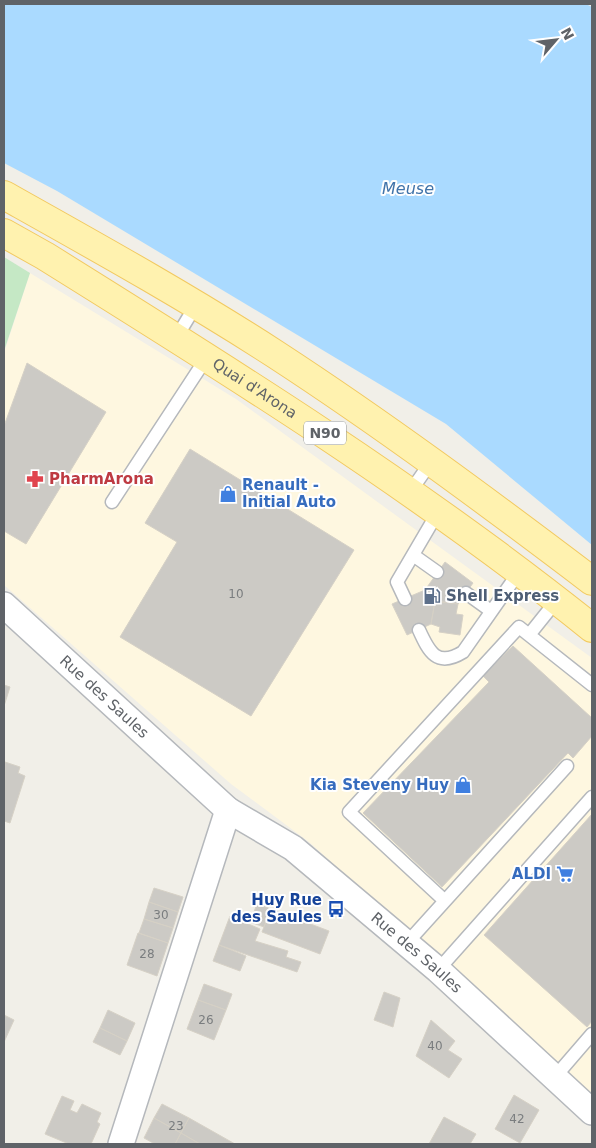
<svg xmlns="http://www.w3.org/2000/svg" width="596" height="1148" font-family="'DejaVu Sans',sans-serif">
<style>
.commercial{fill:#fef7e0}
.green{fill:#c5e8c5}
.water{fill:#aadaff}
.building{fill:#cccac5;stroke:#d6d1c6}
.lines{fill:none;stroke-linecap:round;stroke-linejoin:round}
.service-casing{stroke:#b5b8bc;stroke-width:15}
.minor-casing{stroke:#b5b8bc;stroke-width:28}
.primary-casing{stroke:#f2c960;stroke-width:30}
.service{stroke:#fff;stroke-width:12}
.minor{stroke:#fff;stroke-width:25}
.primary{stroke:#fff2af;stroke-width:28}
.labels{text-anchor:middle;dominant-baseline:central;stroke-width:4;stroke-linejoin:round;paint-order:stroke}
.number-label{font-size:12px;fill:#7a7d7f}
.shield{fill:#fff;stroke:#8f9295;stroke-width:1}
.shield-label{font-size:14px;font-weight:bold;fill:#5f6368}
.street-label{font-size:15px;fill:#5f6368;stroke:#fff}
.health-label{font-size:15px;font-weight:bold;fill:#be3a42;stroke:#fff;text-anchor:start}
.shop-label{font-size:15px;font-weight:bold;fill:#366cbe;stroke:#fff;text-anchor:end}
.service-label{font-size:15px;font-weight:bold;fill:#4e5e75;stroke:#fff;text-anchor:start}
.transit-label{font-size:15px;font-weight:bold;fill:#164399;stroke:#fff;text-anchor:end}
.water-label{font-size:16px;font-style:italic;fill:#4174aa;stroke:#fff}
</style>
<rect width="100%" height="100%" fill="#f1efe8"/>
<path class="commercial" d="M30,273L236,399L592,658V1097L309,842L231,784L4,585V353Z"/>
<path class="green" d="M4,257L30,273L4,351Z"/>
<path class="water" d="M4,4H586L592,7V545L446,424L57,191L4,163Z"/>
<path class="building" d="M27,363L106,412L26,544L4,531V426Z
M190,449L354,550L251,716L120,637L177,542L145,523Z
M445,562L473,583L458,604L435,601L431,624L407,635L392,604L425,590Z
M435,601L458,604L456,614L463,615L460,635L439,632L440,627L431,624Z
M513,646L592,718V736L573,758L568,753L442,887L363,813L489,682L483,676Z
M4,685L10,687L4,706Z
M5,762L20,767L18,773L25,776L10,823L4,821Z
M592,814V1021L587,1027L484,935Z
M154,888L183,897L178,912L149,902Z
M149,902L178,912L173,928L144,919Z
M257,904L271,909L264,927L250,922Z
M271,909L329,931L320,954L262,932Z
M230,916L260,929L255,941L288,951L286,957L301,962L297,972L219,945Z
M144,919L173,928L168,943L139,933Z
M138,933L168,943L157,976L127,965Z
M219,945L246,956L240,971L213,961Z
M204,984L232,994L226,1010L198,1000Z
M384,992L400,998L393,1027L374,1020Z
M198,1000L226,1010L214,1040L187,1029Z
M108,1010L135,1023L127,1041L100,1028Z
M4,1015L14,1020L4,1042Z
M431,1020L455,1041L448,1050L462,1059L449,1078L416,1056Z
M100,1028L127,1041L120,1055L93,1042Z
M514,1095L539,1110L520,1143L495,1129Z
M62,1096L74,1101L70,1110L77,1113L82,1104L101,1113L97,1122L100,1124L91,1144H69L45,1134Z
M162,1104L189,1118L181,1133L154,1118Z
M444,1117L476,1134L470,1144H429Z
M154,1118L181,1133L175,1144H155L144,1138Z
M189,1118L235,1144H200L181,1133Z
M181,1133L200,1144H175Z"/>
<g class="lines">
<g class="service-casing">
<path id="service" d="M176,338L196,305
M410,492L431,462
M112,502L207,357
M413,555L437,572
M466,593L491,611
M405,599L397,582L438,512
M557,600L529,635L592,685
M419,630C429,652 437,668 463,652L519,572
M445,901L349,812L519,627L529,635
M406,944L567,766
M438,970L592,797
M554,1078L592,1034"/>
</g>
<g class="minor-casing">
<g id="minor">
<path id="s1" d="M4,605L228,810"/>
<path id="s2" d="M121,1144L228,810L293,848L438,970L592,1112"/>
</g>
</g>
<g class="primary-casing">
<g id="primary">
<path d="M4,195C95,246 187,297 275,354C384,425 489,503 592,581"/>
<path id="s3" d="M4,233L45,256C233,373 420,490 592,628"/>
</g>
</g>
<use href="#service" class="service"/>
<use href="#minor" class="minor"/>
<use href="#primary" class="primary"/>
</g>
<defs>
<g id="pharmacy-bare" transform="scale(1.35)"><path d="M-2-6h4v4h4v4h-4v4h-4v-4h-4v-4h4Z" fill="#e0444e" stroke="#fff" stroke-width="2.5" paint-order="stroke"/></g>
<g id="shop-bare" transform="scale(1.35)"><path d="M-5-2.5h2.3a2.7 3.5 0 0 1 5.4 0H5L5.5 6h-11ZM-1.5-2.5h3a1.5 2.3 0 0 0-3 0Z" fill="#3f7fe0" stroke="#fff" stroke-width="2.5" paint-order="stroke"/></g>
<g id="fuel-bare" transform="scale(1.35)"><path d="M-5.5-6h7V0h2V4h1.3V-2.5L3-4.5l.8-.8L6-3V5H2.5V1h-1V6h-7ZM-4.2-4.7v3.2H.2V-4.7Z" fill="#5c6f8a" stroke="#fff" stroke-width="2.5" paint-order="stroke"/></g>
<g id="supermarket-bare" transform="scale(1.35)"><path d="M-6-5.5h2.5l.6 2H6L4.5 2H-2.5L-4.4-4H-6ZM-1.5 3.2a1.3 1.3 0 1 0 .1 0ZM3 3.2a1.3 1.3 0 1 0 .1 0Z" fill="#3f7fe0" stroke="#fff" stroke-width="2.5" paint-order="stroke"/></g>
<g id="bus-bare" transform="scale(1.35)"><path d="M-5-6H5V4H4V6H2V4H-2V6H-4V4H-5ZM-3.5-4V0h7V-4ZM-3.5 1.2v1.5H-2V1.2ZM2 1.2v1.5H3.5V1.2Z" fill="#1a4fb4" stroke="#fff" stroke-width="2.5" paint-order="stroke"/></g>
</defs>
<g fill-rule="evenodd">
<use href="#pharmacy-bare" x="35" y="479"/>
<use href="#shop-bare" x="228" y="494"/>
<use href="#fuel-bare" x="432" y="596"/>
<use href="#shop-bare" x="463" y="785"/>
<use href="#supermarket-bare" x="565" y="874"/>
<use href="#bus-bare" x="336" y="909"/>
</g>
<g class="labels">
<g class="number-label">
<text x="236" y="594">10</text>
<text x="161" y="915">30</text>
<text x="147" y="954">28</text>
<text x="206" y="1020">26</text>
<text x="435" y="1046">40</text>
<text x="517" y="1119">42</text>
<text x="176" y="1126">23</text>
</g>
<rect class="shield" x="304" y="421.5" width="42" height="23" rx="4"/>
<g class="shield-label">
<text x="325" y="433">N90</text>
</g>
<g class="street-label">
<text stroke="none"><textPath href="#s3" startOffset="295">Quai d'Arona</textPath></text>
<text stroke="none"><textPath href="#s1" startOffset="136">Rue des Saules</textPath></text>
<text stroke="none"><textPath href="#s2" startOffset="588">Rue des Saules</textPath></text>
</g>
<g class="health-label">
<text x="49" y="479">PharmArona</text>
</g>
<g class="shop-label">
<text x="242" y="485" text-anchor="start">Renault -<tspan x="242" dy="17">Initial Auto</tspan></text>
<text x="449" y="785">Kia Steveny Huy</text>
<text x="551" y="874">ALDI</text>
</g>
<g class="service-label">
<text x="446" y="596">Shell Express</text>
</g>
<g class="transit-label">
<text x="322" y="900">Huy Rue<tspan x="322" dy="17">des Saules</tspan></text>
</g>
<g class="water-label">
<text x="408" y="188">Meuse</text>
</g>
</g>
<rect width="596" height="1148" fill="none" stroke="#5f6368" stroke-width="10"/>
<g transform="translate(556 40) rotate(62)" stroke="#ffffff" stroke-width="4" paint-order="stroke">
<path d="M0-4L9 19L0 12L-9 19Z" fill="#5f6368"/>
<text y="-8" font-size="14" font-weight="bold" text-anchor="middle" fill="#5f6368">N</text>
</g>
</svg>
